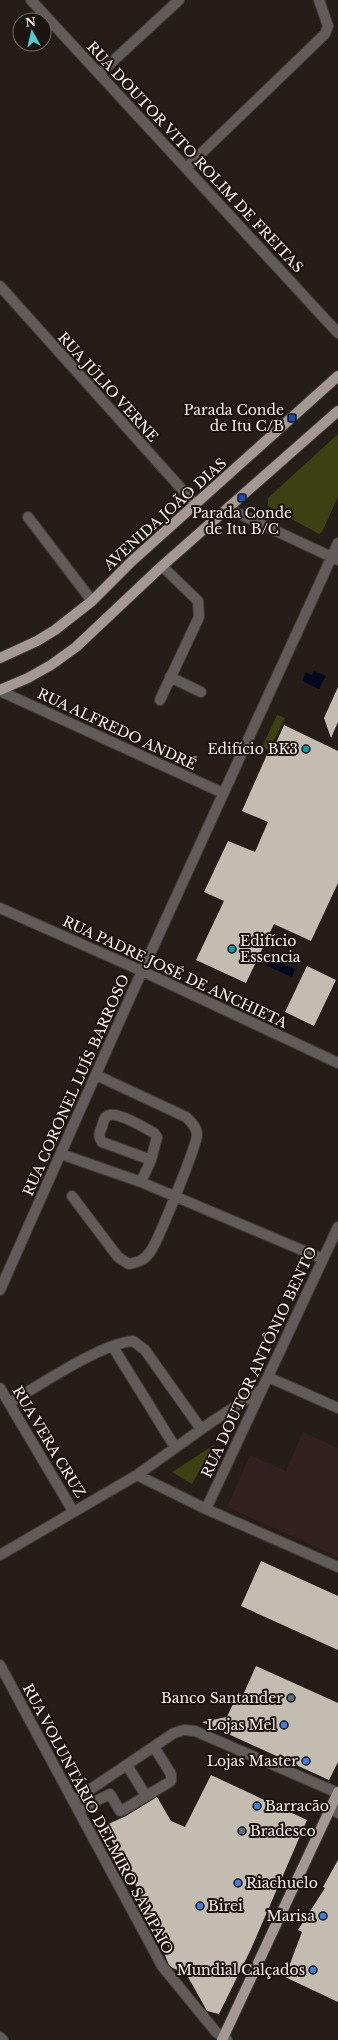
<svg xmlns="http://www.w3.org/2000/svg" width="338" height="2040" font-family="'Libre Baskerville',serif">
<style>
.medical{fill:#332020}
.green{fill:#3d4111}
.water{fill:#00081f}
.building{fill:#c3bcb1}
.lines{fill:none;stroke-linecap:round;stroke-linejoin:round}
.minor-casing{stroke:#423a34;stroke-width:12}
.major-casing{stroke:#423a34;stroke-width:12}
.minor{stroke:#615b59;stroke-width:10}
.major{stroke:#a39894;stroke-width:10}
.transit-dot{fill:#1a4fb4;stroke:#1c140e;stroke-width:1.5}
.culture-dot{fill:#0f9aa8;stroke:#1c140e;stroke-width:1.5}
.service-dot{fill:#5c6f8a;stroke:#1c140e;stroke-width:1.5}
.shop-dot{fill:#3f7fe0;stroke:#1c140e;stroke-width:1.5}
.labels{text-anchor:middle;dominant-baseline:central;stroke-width:4;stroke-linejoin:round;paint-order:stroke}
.street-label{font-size:14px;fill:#f3ede9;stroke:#1c140e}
.poi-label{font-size:14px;fill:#f3ede9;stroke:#1c140e;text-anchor:end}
</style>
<rect width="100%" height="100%" fill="#251d17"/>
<path class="medical" d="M303,1432L338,1448V1557L227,1507L250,1455L286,1471Z"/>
<path class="green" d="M338,434V497L322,532L319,534L268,506V498Z
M277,715L285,718L269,750L262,747Z
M214,1445L192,1484L172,1472Z"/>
<path class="water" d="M314,671L326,676L319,689L302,681L306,672L312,675Z
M268,958L295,969L292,977L265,965Z"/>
<path class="building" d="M338,687V722L331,738L324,718Z
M284,725L338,751V883L311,941L274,924L246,983L196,960L224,901L204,892L228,841L255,852L268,822L242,811L269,750L272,752Z
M307,966L336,980L314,1026L285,1012Z
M261,1561L338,1596V1650L241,1606Z
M256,1666L338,1703V1762L329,1780L202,1722L227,1717L238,1693L243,1695Z
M211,1775L307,1820L251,1949L219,2014L207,2011L187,1975L171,1967L168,1963L165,1955L170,1950L104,1826L126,1816L157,1797L171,1821L185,1827Z
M338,1860V2002L285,1977L302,1932L298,1930L325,1888L323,1887Z"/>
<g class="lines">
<g class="minor-casing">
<path id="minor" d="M31,0L338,333
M100,73L179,0
M186,168L325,34L328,26L319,0
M0,286L196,505
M229,509L338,560
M28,517L92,601
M170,677L201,692
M0,691L223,793
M160,700L199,617L198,601L162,566
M0,908L142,971L338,1063
M61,1154L141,1182L323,1259
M141,1182L151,1160L157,1137L154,1133C145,1128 120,1113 110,1115C104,1116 103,1122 102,1127C99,1133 98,1136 102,1142L151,1160
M72,1196L118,1257L129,1264C138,1262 145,1260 150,1252C158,1242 197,1144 197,1135C197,1127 191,1122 186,1117L96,1075
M0,1290L133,991L338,543
M113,1347L175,1447
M268,1377L338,1408
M0,1388L73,1511
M9,1403C38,1386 102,1343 133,1341L145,1350L201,1429
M137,1475L206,1509L338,1567
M206,1509L338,1227
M0,1555L137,1475L213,1421L261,1390
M0,1665L162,1966L216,2032L227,2040
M127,1765L146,1796
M73,1801L174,1733L184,1730L195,1731L338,1793
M330,1808L338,1813
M78,1810L110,1794L120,1811L123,1810L171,1781V1774L154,1747
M0,2037L3,2040"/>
</g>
<g class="major-casing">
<path id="major" d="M0,658L37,641L55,630L92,601L132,561L338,376
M0,690L28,678L51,665L76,647L162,566L338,411
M222,2040L338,1792"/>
</g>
<use href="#minor" class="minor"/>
<use href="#major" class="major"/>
</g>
<g class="transit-dot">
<rect x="288" y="414" width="8" height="8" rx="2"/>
<rect x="238" y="494" width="8" height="8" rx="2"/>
</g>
<g class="culture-dot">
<circle cx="306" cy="749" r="4"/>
<circle cx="232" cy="949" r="4"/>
</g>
<g class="service-dot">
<circle cx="291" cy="1698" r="4"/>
<circle cx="242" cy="1831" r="4"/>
</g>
<g class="shop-dot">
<circle cx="284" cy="1725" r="4"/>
<circle cx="306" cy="1761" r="4"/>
<circle cx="257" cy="1806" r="4"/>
<circle cx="238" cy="1883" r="4"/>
<circle cx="200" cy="1906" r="4"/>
<circle cx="323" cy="1916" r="4"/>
<circle cx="313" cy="1970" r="4"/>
</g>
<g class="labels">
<g class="street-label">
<text transform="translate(195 157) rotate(47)">RUA DOUTOR VITO ROLIM DE FREITAS</text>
<text transform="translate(108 387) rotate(48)">RUA JÚLIO VERNE</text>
<text transform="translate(165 514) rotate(-42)">AVENIDA JOÃO DIAS</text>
<text transform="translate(117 729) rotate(25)">RUA ALFREDO ANDRÉ</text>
<text transform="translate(175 972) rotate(25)">RUA PADRE JOSÉ DE ANCHIETA</text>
<text transform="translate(76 1085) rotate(-66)">RUA CORONEL LUÍS BARROSO</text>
<text transform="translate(259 1362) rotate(-65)">RUA DOUTOR ANTÔNIO BENTO</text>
<text transform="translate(49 1442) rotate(59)">RUA VERA CRUZ</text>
<text transform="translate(98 1819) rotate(62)">RUA VOLUNTÁRIO DELMIRO SAMPAIO</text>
</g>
<g class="poi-label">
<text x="284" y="410">Parada Conde<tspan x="284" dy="16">de Itu C/B</tspan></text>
<text x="242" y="513" text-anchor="middle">Parada Conde<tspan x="242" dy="16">de Itu B/C</tspan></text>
<text x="298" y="749">Edifício BK3</text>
<text x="240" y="941" text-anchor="start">Edifício<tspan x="240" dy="16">Essencia</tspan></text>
<text x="283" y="1698">Banco Santander</text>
<text x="276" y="1725">Lojas Mel</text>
<text x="298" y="1761">Lojas Master</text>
<text x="265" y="1806" text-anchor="start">Barracão</text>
<text x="250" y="1831" text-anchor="start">Bradesco</text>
<text x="246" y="1883" text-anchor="start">Riachuelo</text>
<text x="208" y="1906" text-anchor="start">Birei</text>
<text x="315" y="1916">Marisa</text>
<text x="305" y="1970">Mundial Calçados</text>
</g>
</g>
<g transform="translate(32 32) rotate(352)"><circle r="19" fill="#1c140e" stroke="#726b66"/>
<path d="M0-3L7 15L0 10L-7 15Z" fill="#51ccd2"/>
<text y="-6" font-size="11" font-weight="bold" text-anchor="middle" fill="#f3ede9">N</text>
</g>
</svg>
